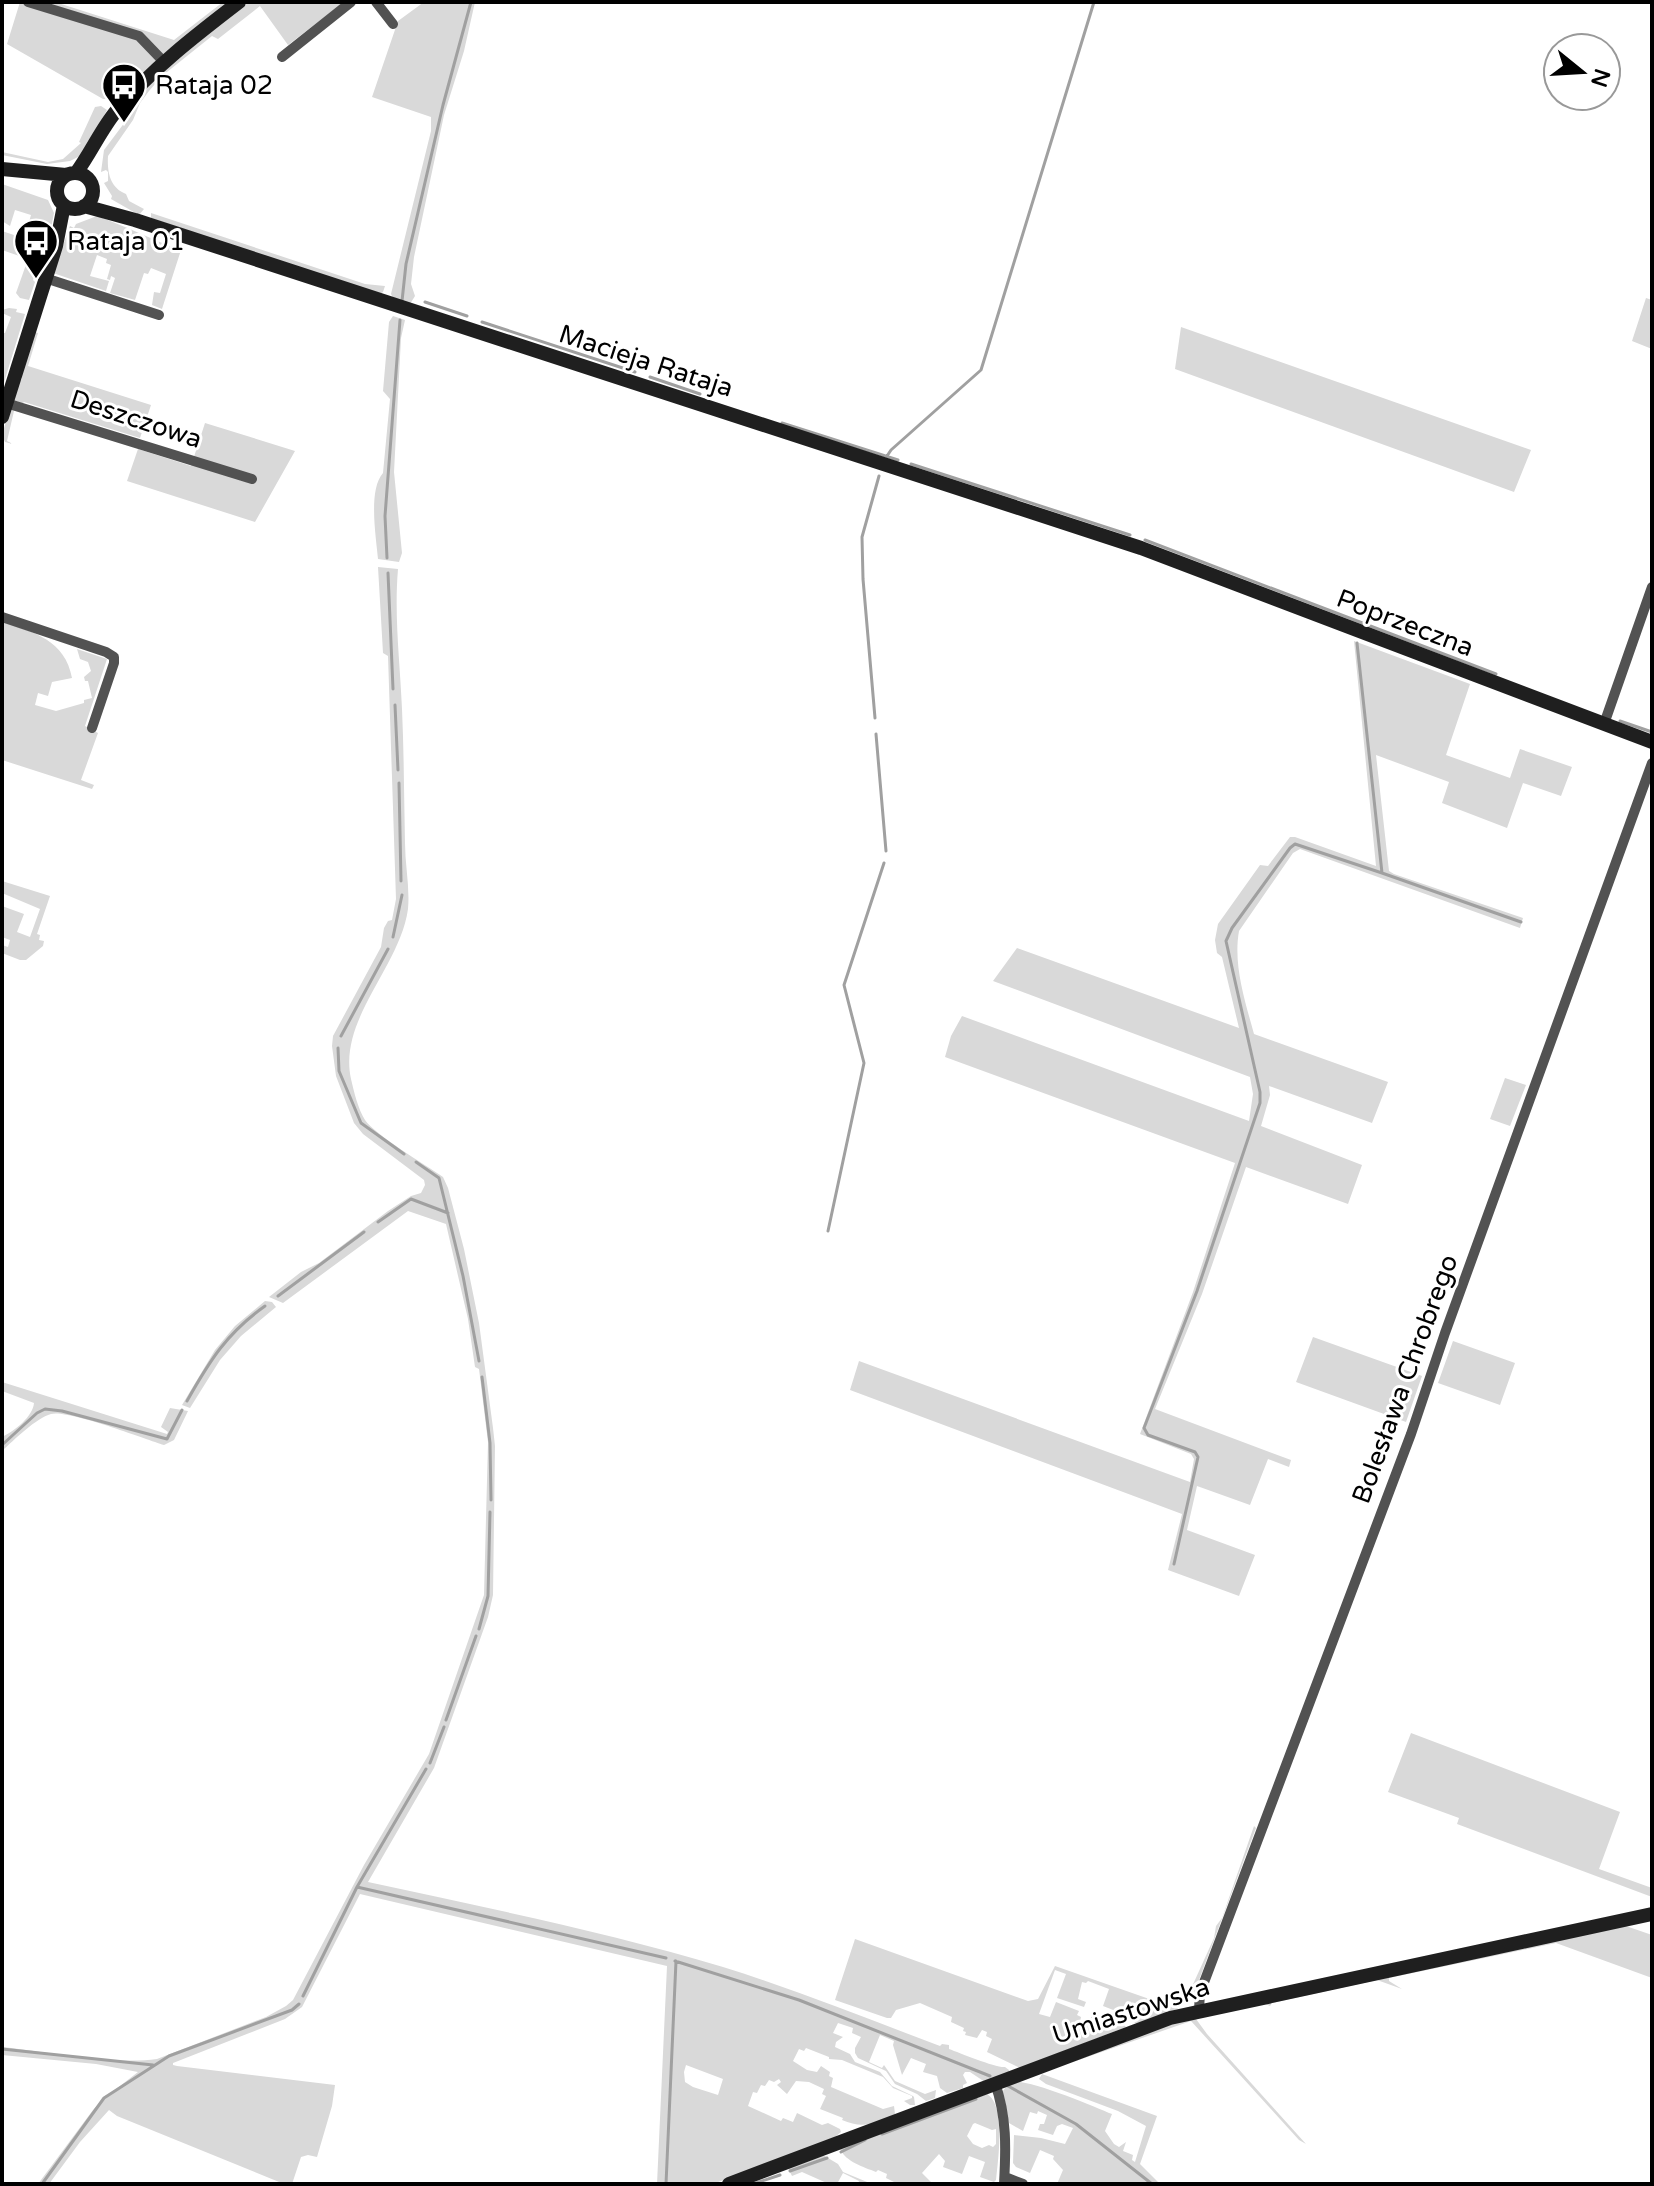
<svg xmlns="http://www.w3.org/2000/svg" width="1654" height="2186" font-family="'Varela Round',sans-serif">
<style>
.green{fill:#d9d9d9;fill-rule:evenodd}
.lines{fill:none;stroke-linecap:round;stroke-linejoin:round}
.stream{stroke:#a0a0a0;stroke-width:3}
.street{stroke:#525252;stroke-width:10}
.secondary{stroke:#1f1f1f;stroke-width:14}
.labels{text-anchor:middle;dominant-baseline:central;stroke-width:6;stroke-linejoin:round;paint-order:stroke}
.poi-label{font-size:26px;fill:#000;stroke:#fff;text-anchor:start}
.street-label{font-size:26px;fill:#000;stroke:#fff}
</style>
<rect width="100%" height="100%" fill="#fff"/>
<path class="green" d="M20,2H55L174,40L223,2H231L113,106H110L109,99H103L7,44Z
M249,2H344L288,45L260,6L218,39L212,36L162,76L149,91L140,103L133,120L108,156C107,172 110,188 126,194L129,201L144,209L139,215L111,199L112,196L104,183L108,181V172L106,170L101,172L104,150L131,114L129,112C145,77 216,27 249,2Z
M424,2H475L464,51L444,115L414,257L411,284L415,296L410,304L393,298L391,294L431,131V117L372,97L398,21Z
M101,106L107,110L82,155L70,161L47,164L2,155V152L48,162L63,159L81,143L79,142L95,107Z
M2,184L48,200L54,213L49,238L26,232L31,215L15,210L10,226L2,221Z
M151,213L365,284L385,286L383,292L379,295L151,218Z
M97,216C126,226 152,240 181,250L162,309L152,305L154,292L160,293L166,274L151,268L148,274L144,273L135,300L110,293L115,278L111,276L110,280L107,279L111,265L106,263L107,259L97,255L90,276L109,281L106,291L53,273L70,226L74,228L76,224Z
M2,231L32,241L45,250L37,276L35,275L33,280L35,282L29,300L20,298L16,293L28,259L2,250Z
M1646,298L1652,300V349L1632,341Z
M9,308L17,309L16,312L25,314L2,389V333H5L11,317L2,313V310Z
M393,316L405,320L401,338L394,472L402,553L399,562L378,559C376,536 368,490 383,473L390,399L383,391L389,322Z
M1181,327L1531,450L1514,492L1175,369Z
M35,332L38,333L28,366L151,405L140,438L24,402L14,411L7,441L13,444L5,442L2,435L17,384L22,379L20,373Z
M205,423L295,451L255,522L127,481L138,449L191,466Z
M378,567L398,569C394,616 400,662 402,709C404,754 404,798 405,843C405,865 410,887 408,909C400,967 338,1019 351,1079C354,1092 358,1109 365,1120C375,1135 426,1165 443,1177L448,1188L464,1249L479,1323L493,1428L495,1446L493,1595L488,1617L434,1768L368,1882C487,1908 607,1932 723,1967C797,1990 868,2019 940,2046L942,2044L949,2045V2049C960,2053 996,2068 1005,2067L1009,2070V2073L985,2082L970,2072H965L963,2075L967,2083L963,2085V2088L947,2093L940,2088L937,2076L923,2072L926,2064L911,2058L902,2075L893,2045L894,2041L880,2035L869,2062L882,2068L884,2065L895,2081L925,2094L936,2090L935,2098L926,2101L917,2094L895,2084L886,2071L858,2058L855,2053V2048L861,2037L852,2033L853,2028L838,2023L833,2033L843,2037L836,2042L835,2047L850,2054L855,2062L880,2072L892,2086L913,2096L914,2097L915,2105H910L904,2101L912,2098V2096L893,2088L883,2077L842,2060L829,2059V2057L806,2048L804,2051L799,2049L793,2061L807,2070L817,2072L821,2066L830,2072L829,2076L833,2078L831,2087L883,2109L894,2106L895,2114C877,2124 862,2129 842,2120L843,2118L820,2109L826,2096L822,2094L824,2089L809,2082L796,2081L787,2094L777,2085L781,2082L779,2079L774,2082L769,2080L765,2086L761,2085L757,2093L753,2092L748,2106L781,2121L783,2118L793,2122L797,2113L822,2125L828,2123L840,2129L841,2132L834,2138L713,2184H657L667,1966L360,1894L302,2007L285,2019L173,2063V2065L177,2066L335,2085L332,2106L317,2157L308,2155L301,2157L292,2184H284L117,2116L109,2110L80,2142L49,2184H38L93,2110L102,2100L138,2072L96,2064L2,2055V2047C48,2052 113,2065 157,2059L266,2017L286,2006L293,2000L364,1865L429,1754L484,1595L488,1442L479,1369L475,1367L468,1319L446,1224L408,1211L283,1303L269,1297L301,1272L319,1263L388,1211L411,1196L421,1193L425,1185L424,1180L363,1134L354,1123L336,1076L332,1046L333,1036L381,947L384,928L388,921L392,920L396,899L388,656L383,653ZM686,2065L723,2079L718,2095L693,2087L685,2082L684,2072Z
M2,622C34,632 65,640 72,678L52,682L48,696L38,693L35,705L56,711L84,703V700L92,698L88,681H85L84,677L91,671L88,662L80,659L77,649L107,659L85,726L98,733L81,780L94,785L92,789L2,760Z
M1354,641L1470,684L1446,755L1510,778L1520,749L1572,767L1561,796L1523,783L1507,828L1442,803L1449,782L1376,755L1389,871L1394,874L1523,918L1520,928L1300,849L1293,853L1239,931C1233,965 1245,1001 1254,1034L1388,1082L1372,1123L1269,1086L1270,1095L1261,1126L1362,1165L1348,1204L1246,1167L1202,1294L1155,1409L1291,1460L1289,1467L1268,1459L1250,1505L1197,1486L1187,1530L1255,1555L1239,1596L1168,1570L1182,1514L850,1390L859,1361L1190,1482L1194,1459L1191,1454L1140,1434L1193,1292L1235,1163L945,1057L951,1036L962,1016L1249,1121L1253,1094L1250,1077L993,981L1017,948L1239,1028L1222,957L1217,953L1215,940L1218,924L1260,865L1268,866L1290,837H1295L1376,866Z
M2,881L50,896L37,934L40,935L39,940L44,941L43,946L26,960H20L2,953V945L8,947L10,940L2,937V906L24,914L17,932L30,937L40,909L2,893Z
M1505,1078L1526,1085L1510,1126L1490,1119Z
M265,1301L272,1302L276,1307L241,1336L220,1360L190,1408L182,1405L215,1350L235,1326Z
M1313,1337L1422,1376L1406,1422L1296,1382Z
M1453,1341L1515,1363L1500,1405L1438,1383Z
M2,1382L167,1434L168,1432L161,1427L170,1408L188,1411L174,1440L164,1445C145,1439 67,1409 51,1414C36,1418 14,1440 2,1451V1437C15,1431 33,1416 34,1403L2,1391Z
M1411,1733L1620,1812L1599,1869L1652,1888V1897L1457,1824L1459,1818L1388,1792Z
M1254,1826L1256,1828L1193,1996L1177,2009L1138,2024L1120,2016L1121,2013L1103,2006L1109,1989L1088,1981L1086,1983L1082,1982L1078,1999L1086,2002L1084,2007L1057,1998L1066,1974L1055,1970L1039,2014L1050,2017L1056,2002L1079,2011L1077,2015L1081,2017L1080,2022L1088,2025L1093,2013L1123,2024L1126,2027L1020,2068L987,2052L992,2039L986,2036L987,2032L982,2030L977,2038L965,2035L966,2032L963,2031L964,2028L951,2022L952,2017L920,2003L896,2010L891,2018H887L835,2000L855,1939L1028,2001L1038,1999L1055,1966L1175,2008L1185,2002L1214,1938L1216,1926L1222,1918Z
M1623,1925L1652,1935V1978L1556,1943L1389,1978V1981L1402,1989L1377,1980L1272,2003L1270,2006L1263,2003L1196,2019L1207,2034L1306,2144L1299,2140L1191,2021L1070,2063L1186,2018Z
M1042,2074L1157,2116L1140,2164L1160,2184H1057L1063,2170L1053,2159L1054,2156L1040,2150L1030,2173L1016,2167L1013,2163L1014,2135L1041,2138L1065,2144L1073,2128L1062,2124L1057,2126L1053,2135L1038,2130L1040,2124H1044L1047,2115L1038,2111L1037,2114L1030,2112L1023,2131L1009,2123L1003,2091C1006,2087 1007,2084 1012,2082C1028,2078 1095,2107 1112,2114L1105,2131L1114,2144L1119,2147L1126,2142L1123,2151L1133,2155L1132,2160L1135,2162L1146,2126L1118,2111L1046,2084L1039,2079Z
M987,2094C1006,2105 998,2160 996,2180L994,2182L980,2177L985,2162L969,2156L962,2174L943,2167L945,2161L939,2154L922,2173L933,2184H898L886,2178L887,2174L878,2170L876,2172C864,2167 846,2162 840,2149ZM975,2123L992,2130L996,2129V2144L993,2147L989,2145L982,2148L973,2144L967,2136L973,2124Z
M823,2155L838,2164L843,2172L872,2184H858L859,2181L843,2173L837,2184H829L802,2172L792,2176L788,2168Z"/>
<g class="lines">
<path class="stream" d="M402,301L406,264L443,105L471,2
M425,302L467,316
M482,322L635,372
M650,377L700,394
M782,423L898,460
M887,456L891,450L981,370L1094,2
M911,464L1130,535
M1145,540L1496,674
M387,558L385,516L400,320
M388,573L393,689
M395,705L398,770
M875,718L863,579L862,537L879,476
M1620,721L1652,732
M876,734L886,851
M399,783L401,881
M1382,873L1521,922
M393,937L402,895
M341,1036L388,949
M338,1048L339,1071L361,1123L404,1154
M416,1162L439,1178L463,1276L479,1361
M378,1222L411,1199L448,1213
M828,1231L864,1063L844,985L884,863
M278,1296L364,1232
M482,1377L490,1443L491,1500
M187,1401C210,1360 227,1333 265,1306
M2,1445L37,1413L45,1409L62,1411L167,1439L182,1410
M1174,1564L1198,1457L1195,1452L1148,1435L1144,1428L1197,1291L1260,1103V1092L1226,941L1232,928L1290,848L1295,844L1382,873L1357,643
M479,1629L488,1596L490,1512
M446,1720L476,1636
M430,1763L444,1727
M357,1887L666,1958
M675,1961L799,2000L990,2076
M303,1996L357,1887L426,1769
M2,2049L153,2065
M1008,2086L1076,2124L1152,2184
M882,2134L976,2099
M841,2152L865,2140
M790,2171L827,2158
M42,2184L104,2098L169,2056L292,2010L299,2004
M666,2184L676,1961
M753,2184L780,2175"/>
<path class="street" d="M28,2L139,36L164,62
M376,2L393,24
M282,57L351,2
M45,278L159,315
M6,403L252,479
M2,617L106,652L114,657V663L92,728
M1604,724L1652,587
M1199,2010L1200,1993L1411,1434L1445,1333L1652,763
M995,2083C1007,2117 1006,2149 1004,2184
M1005,2177L1023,2184"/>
<path class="secondary" d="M2,169L66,175
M76,173C91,153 101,129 117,110C152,69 196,35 239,2
M57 191a18 18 0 1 1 36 0a18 18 0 1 1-36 0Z
M84,206L135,220L1141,548L1652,742
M2,417L56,246L64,205
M729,2184L1170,2018L1652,1914"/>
</g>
<defs>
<g id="bus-pin" transform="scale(2.3)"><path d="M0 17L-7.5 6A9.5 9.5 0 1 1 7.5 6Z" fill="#000" stroke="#fff"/><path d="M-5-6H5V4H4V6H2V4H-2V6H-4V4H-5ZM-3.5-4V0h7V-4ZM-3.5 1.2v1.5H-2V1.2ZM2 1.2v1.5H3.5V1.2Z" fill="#fff"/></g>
</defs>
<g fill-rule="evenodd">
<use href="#bus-pin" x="124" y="85"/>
<use href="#bus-pin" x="36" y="241"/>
</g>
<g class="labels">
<g class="poi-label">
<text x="155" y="85">Rataja 02</text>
<text x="67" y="241">Rataja 01</text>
</g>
<g class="street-label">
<text transform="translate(646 361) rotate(18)">Macieja Rataja</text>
<text transform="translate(136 419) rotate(18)">Deszczowa</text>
<text transform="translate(1405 623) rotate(21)">Poprzeczna</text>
<text transform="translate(1405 1379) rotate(-70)">Bolesława Chrobrego</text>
<text transform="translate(1131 2011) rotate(-18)">Umiastowska</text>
</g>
</g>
<rect width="1654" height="2186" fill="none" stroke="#000000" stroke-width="8"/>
<g transform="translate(1582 72) rotate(108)"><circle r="38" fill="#ffffff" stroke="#999999" stroke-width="2"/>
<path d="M0-6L14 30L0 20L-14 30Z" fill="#000000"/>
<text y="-12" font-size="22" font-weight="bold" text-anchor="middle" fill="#000000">N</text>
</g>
</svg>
